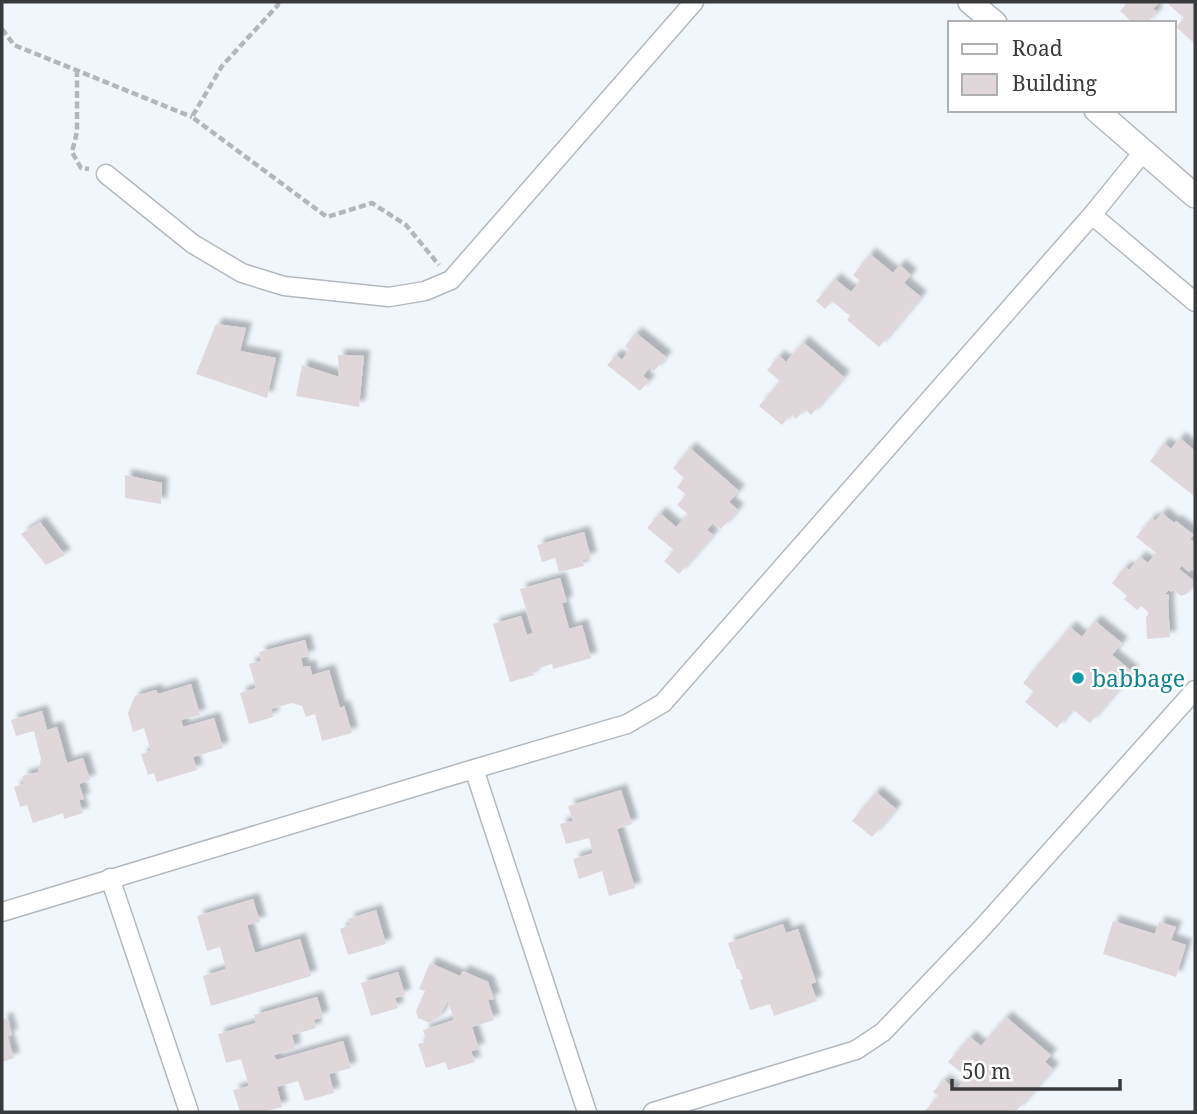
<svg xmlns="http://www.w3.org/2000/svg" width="1197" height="1114" font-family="'Noto Serif',serif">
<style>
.building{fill:#e0d7da;filter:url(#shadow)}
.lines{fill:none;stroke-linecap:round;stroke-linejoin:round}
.minor-casing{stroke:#b3b9bf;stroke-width:21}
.tertiary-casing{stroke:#b3b9bf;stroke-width:26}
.path{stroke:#b3b7bc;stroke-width:4.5;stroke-dasharray:7 3.5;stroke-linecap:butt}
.minor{stroke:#fff;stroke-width:18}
.tertiary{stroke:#fff;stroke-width:23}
.culture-dot{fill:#0f9aa8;stroke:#fff;stroke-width:2.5}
.labels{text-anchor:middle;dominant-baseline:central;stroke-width:5;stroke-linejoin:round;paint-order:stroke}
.culture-label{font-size:23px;fill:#0d838f;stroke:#fff;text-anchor:start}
</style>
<defs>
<filter id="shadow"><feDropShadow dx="6" dy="-6" stdDeviation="2" flood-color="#0004"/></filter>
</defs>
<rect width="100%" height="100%" fill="#f0f6fc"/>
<path class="building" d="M1128,2H1160L1153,9L1157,12L1147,23H1133L1120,11Z
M1166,2H1195V44L1176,27L1184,18Z
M870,254L893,273L900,265L911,275L904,283L921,297L879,347L847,320L850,316L832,301L825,309L816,301L835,279L851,292L860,281L853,275Z
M216,324L246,328L240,351L276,358L267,398L196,374Z
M636,333L666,357L654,371L650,367L643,376L649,381L640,391L607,365L616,355L622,360L629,350L625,346Z
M803,342L844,377L811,415L805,409L796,419L791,414L782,425L759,406L780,381L767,370L779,356L786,362Z
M338,355L364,356L359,407L296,396L302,365L339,377Z
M1180,438L1195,451V497L1150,461L1164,443L1171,449Z
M690,448L739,491L729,502L738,510L721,529L713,523L707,530L713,535L679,574L664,561L674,550L647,528L660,513L676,527L688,514L677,505L686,495L677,487L684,478L673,468Z
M125,475L162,483L161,504L125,498Z
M1162,513L1174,523L1176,521L1194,535L1190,539L1195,543V565L1189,572L1182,566L1179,569L1193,580V587L1187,594L1181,596L1173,590L1171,592L1169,590L1165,594L1169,595L1168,602L1170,637L1147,639L1146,616H1148V612L1141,606L1137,610L1124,599L1127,596L1112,583L1125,567L1129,570L1140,557L1148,563L1156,553L1136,537L1152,518L1155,521Z
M40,522L65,555L46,565L21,534Z
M584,532L591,558L582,560L584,566L559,572L555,558L542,562L537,545Z
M560,578L567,602L562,603L569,629L582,625L591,658L553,669L552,664L532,670L534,675L510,682L493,624L521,616L527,635L533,633L520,589Z
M1095,621L1122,643L1112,655L1133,672L1090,723L1072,709L1057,728L1025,702L1034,692L1023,683L1070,627L1082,637Z
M305,640L309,656L301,658L303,667L310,666L312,675L329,670L340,708L344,706L352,733L322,741L315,714L306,717L302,706L292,703L271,709L273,717L249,724L240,693L256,688L249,664L261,661L259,652Z
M191,684L200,715L181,720L183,727L214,718L223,748L193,757L197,770L157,782L154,773L148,775L141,754L151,751L144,728L133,732L128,713L135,696L156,690L158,694Z
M42,711L47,730L57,727L67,763L83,758L90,780L79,784L84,799L79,800L83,813L64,819L63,813L33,823L27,805L20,807L14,787L24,784L22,776L38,772L41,759L34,731L16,736L11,720Z
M621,790L632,824L617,829L635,888L609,896L602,871L579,879L573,859L593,853L589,838L566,844L560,824L573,821L568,806Z
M876,792L896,809L872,837L852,821Z
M253,899L260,922L247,925L255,953L300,939L311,976L211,1006L203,976L226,969L220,947L207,951L197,916Z
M376,910L386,944L348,955L340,929L350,925L348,919Z
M1113,921L1155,934L1159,922L1176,927L1171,940L1186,945L1176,977L1103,954Z
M783,924L786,933L798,929L816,982L811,984L817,1001L774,1016L770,1004L750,1010L740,980L743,979L739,969H737L728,943Z
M430,963L460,976L463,971L488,982L494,999L488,1000L494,1020L472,1027L479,1049L471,1051L475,1062L448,1070L445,1062L426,1068L418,1044L427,1042L423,1030L454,1020L448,1001L438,1018L430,1023L418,1018L416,1011L425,991L419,989Z
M398,972L405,995L395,998L398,1008L371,1016L361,983Z
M317,997L323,1017L314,1020L316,1028L292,1035L295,1049L274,1055L276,1060L343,1041L351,1068L329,1074L334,1093L305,1101L298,1081L277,1087L282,1107L262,1112H240L233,1090L249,1086L241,1059L226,1063L218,1034L256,1023L254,1015Z
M1006,1017L1051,1055L1045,1062L1053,1069L1017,1110L997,1112H927L925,1111L938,1096L933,1092L944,1080L956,1090L967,1077L948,1062L970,1037L981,1046Z
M7,1018L12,1035L7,1036L14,1058L2,1062V1020Z"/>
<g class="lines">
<g class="minor-casing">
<path id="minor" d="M106,174L193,244L242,273L284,286L389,297L425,291L451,280L694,2
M1092,215L1195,302
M474,769L587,1112
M110,878L189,1112
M2,912L474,769L627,724L663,703L1092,215L1144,151
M653,1112L856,1050L883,1032L983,927L1195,690"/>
</g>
<g class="tertiary-casing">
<path id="tertiary" d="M970,2L995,23
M1096,110L1195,196"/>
</g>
<path class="path" d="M278,2V5L222,66L192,117L327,217L372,203L406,225L439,265
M2,29L14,45L192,117
M77,70V132L72,152L81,168L89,169"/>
<use href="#minor" class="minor"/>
<use href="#tertiary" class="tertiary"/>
</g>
<circle class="culture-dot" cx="1078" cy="678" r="7"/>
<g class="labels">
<g class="culture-label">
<text x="1092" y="678">babbage</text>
</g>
</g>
<rect width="1197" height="1114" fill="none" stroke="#383a3c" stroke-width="7"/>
<rect x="948" y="21" width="228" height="91" fill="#ffffff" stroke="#afb0b1" stroke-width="2"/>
<rect x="962" y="44" width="35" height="10" fill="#ffffff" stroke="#afb0b1" stroke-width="2"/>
<text x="1012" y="56" font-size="21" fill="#383a3c">Road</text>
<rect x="962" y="74" width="35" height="21" fill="#e0d7da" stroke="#afb0b1" stroke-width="2"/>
<text x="1012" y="91" font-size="21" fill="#383a3c">Building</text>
<path d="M952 1079v10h168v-10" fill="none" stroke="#383a3c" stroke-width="3.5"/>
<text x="962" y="1079" font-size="21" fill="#383a3c" stroke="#ffffff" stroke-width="5" paint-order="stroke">50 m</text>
</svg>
